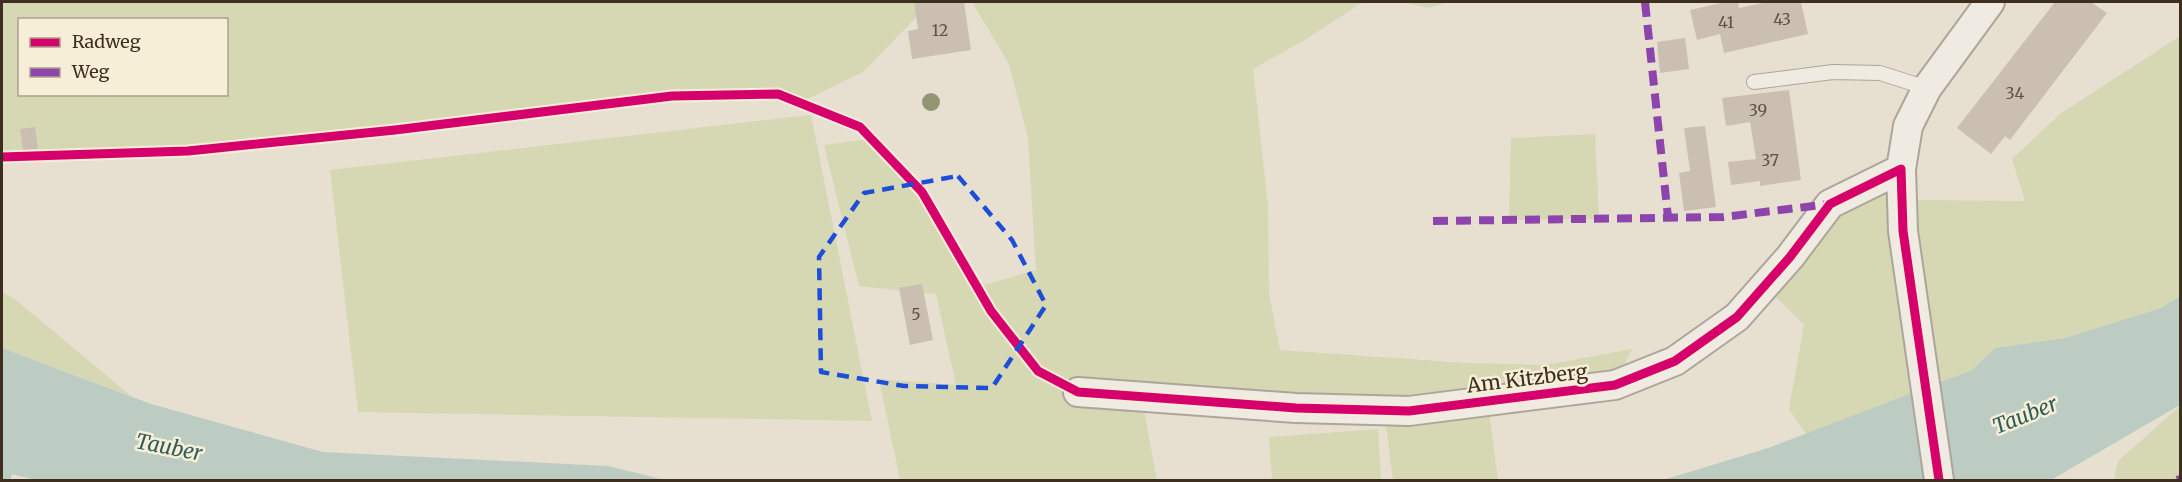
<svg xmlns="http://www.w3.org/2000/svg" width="2182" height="482" font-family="Merriweather,serif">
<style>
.green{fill:#d6d7b3;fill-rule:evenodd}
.water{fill:#bcccc2}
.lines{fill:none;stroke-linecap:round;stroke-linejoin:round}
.stream{stroke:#bcccc2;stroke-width:9}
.building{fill:#cbbfb2}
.lane-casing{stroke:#ada599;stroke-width:16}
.street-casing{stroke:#ada599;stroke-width:32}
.lane{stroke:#efebe3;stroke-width:14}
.street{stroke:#efebe3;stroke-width:28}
.quiet{stroke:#8e44ad;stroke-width:8;stroke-dasharray:15 8;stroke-linecap:butt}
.cycleway-casing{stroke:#f7eed8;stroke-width:13}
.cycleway{stroke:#d6006c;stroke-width:9}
.tree{fill:#929673}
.marked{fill:none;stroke:#1d4ed8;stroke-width:4.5;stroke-dasharray:12 8;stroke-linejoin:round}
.labels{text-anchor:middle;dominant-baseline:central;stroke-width:5;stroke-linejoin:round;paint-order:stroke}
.number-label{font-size:16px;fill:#605244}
.street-label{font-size:20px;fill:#3d2e20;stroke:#f7eed8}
.water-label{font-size:21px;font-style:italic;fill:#2f5d5a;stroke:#f7eed8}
</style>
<rect width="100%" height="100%" fill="#e7e0d1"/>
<path class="green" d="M2,2H931L863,72L799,103L778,94L672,96L395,130L188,151L2,157ZM20,20H226V94H20Z
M972,2H1363L1303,41L1253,69L1268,206L1269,294L1280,350L1467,363L1546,365L1632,349L1615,385L1409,411L1078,392L1038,371L991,311L977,287L1036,270L1028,138L1009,64Z
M1403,2H1451L1427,8Z
M2180,36V296L2161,308L2065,338L1995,348L1972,370L1806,434L1789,409L1804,325L1765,286L1830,204L1901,169L1915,200L2025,201L2012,159L2060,114Z
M811,115L872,421L358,412L330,170Z
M1595,134L1599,219L1509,220L1511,138Z
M868,139L919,193L989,312L1037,373L1079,395L1142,400L1157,480H900L879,379L956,385L936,294L859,286L824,145Z
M2,292L16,300L131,396L2,348Z
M2180,406V479L2114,480L2118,461Z
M1489,411L1498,480H1393L1386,425Z
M1378,429L1381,480H1272L1269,437Z"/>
<path class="water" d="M2180,296V405L2051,480H1663L1768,448L1972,370L1995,348L2065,338L2161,308Z
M2,348L151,404L323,452L608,466L665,480H37L2,472Z"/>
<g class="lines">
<path class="stream" d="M5,480L12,463"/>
</g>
<path class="building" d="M914,2H964L971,50L912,59L908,31L918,29Z
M1726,2H1738L1739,8L1768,2H1801L1808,34L1724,53L1720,34L1697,40L1690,10Z
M2055,2H2091L2107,13L2010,140L2005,136L1991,154L1957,128Z
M1685,38L1689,69L1660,73L1657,42Z
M1789,90L1801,180L1760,186V181L1731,185L1728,162L1756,159L1750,122L1726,126L1722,98Z
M1705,126L1716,207L1684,211L1679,173L1690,171L1684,128Z
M35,127L38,149L23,151L20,129Z
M922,284L933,340L910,345L899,288Z"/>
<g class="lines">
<g class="lane-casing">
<path id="lane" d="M1754,82L1833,72L1880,73L1927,88"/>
</g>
<g class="street-casing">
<path id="street" d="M1078,392L1296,408L1409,411L1615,385L1675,361L1737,317L1790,257L1830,204L1901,169
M1939,480L1903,231L1901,169L1908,126L1927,88L1990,2"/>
</g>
<use href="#lane" class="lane"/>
<use href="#street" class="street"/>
<path class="quiet" d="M1645,2L1668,217
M1433,221L1723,217L1830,204
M2177,480L2180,479"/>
<g class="cycleway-casing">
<path id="cycleway" d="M2,157L188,151L395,130L672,96L778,94L860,127L922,192L991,311L1038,371L1078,392L1296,408L1409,411L1615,385L1675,361L1737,317L1790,257L1830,204L1901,169L1903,231L1939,480"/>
</g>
<use href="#cycleway" class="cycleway"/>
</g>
<circle class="tree" cx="931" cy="102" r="9"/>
<path class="marked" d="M958,176L1012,240L1046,305L992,388L904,386L821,372L819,257L864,193Z"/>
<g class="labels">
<g class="number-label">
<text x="1782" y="19">43</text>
<text x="1726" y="22">41</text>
<text x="940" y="30">12</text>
<text x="2015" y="93">34</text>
<text x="1758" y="110">39</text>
<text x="1770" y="160">37</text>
<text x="916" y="314">5</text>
</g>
<g class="street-label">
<text transform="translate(1527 378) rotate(-7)">Am Kitzberg</text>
</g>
<g class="water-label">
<text transform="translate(2025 415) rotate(-22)">Tauber</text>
<text transform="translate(169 447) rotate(11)">Tauber</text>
</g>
</g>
<rect width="2182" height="482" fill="none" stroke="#3d2e20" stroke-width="6"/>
<rect x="18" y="18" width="210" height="78" fill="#f7eed8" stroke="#ada18e" stroke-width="1.5"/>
<rect x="30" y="38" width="30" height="9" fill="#d6006c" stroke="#ada18e" stroke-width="1.5"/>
<text x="72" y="48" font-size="18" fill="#3d2e20">Radweg</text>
<rect x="30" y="68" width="30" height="9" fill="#8e44ad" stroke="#ada18e" stroke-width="1.5"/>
<text x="72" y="78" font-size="18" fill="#3d2e20">Weg</text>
</svg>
